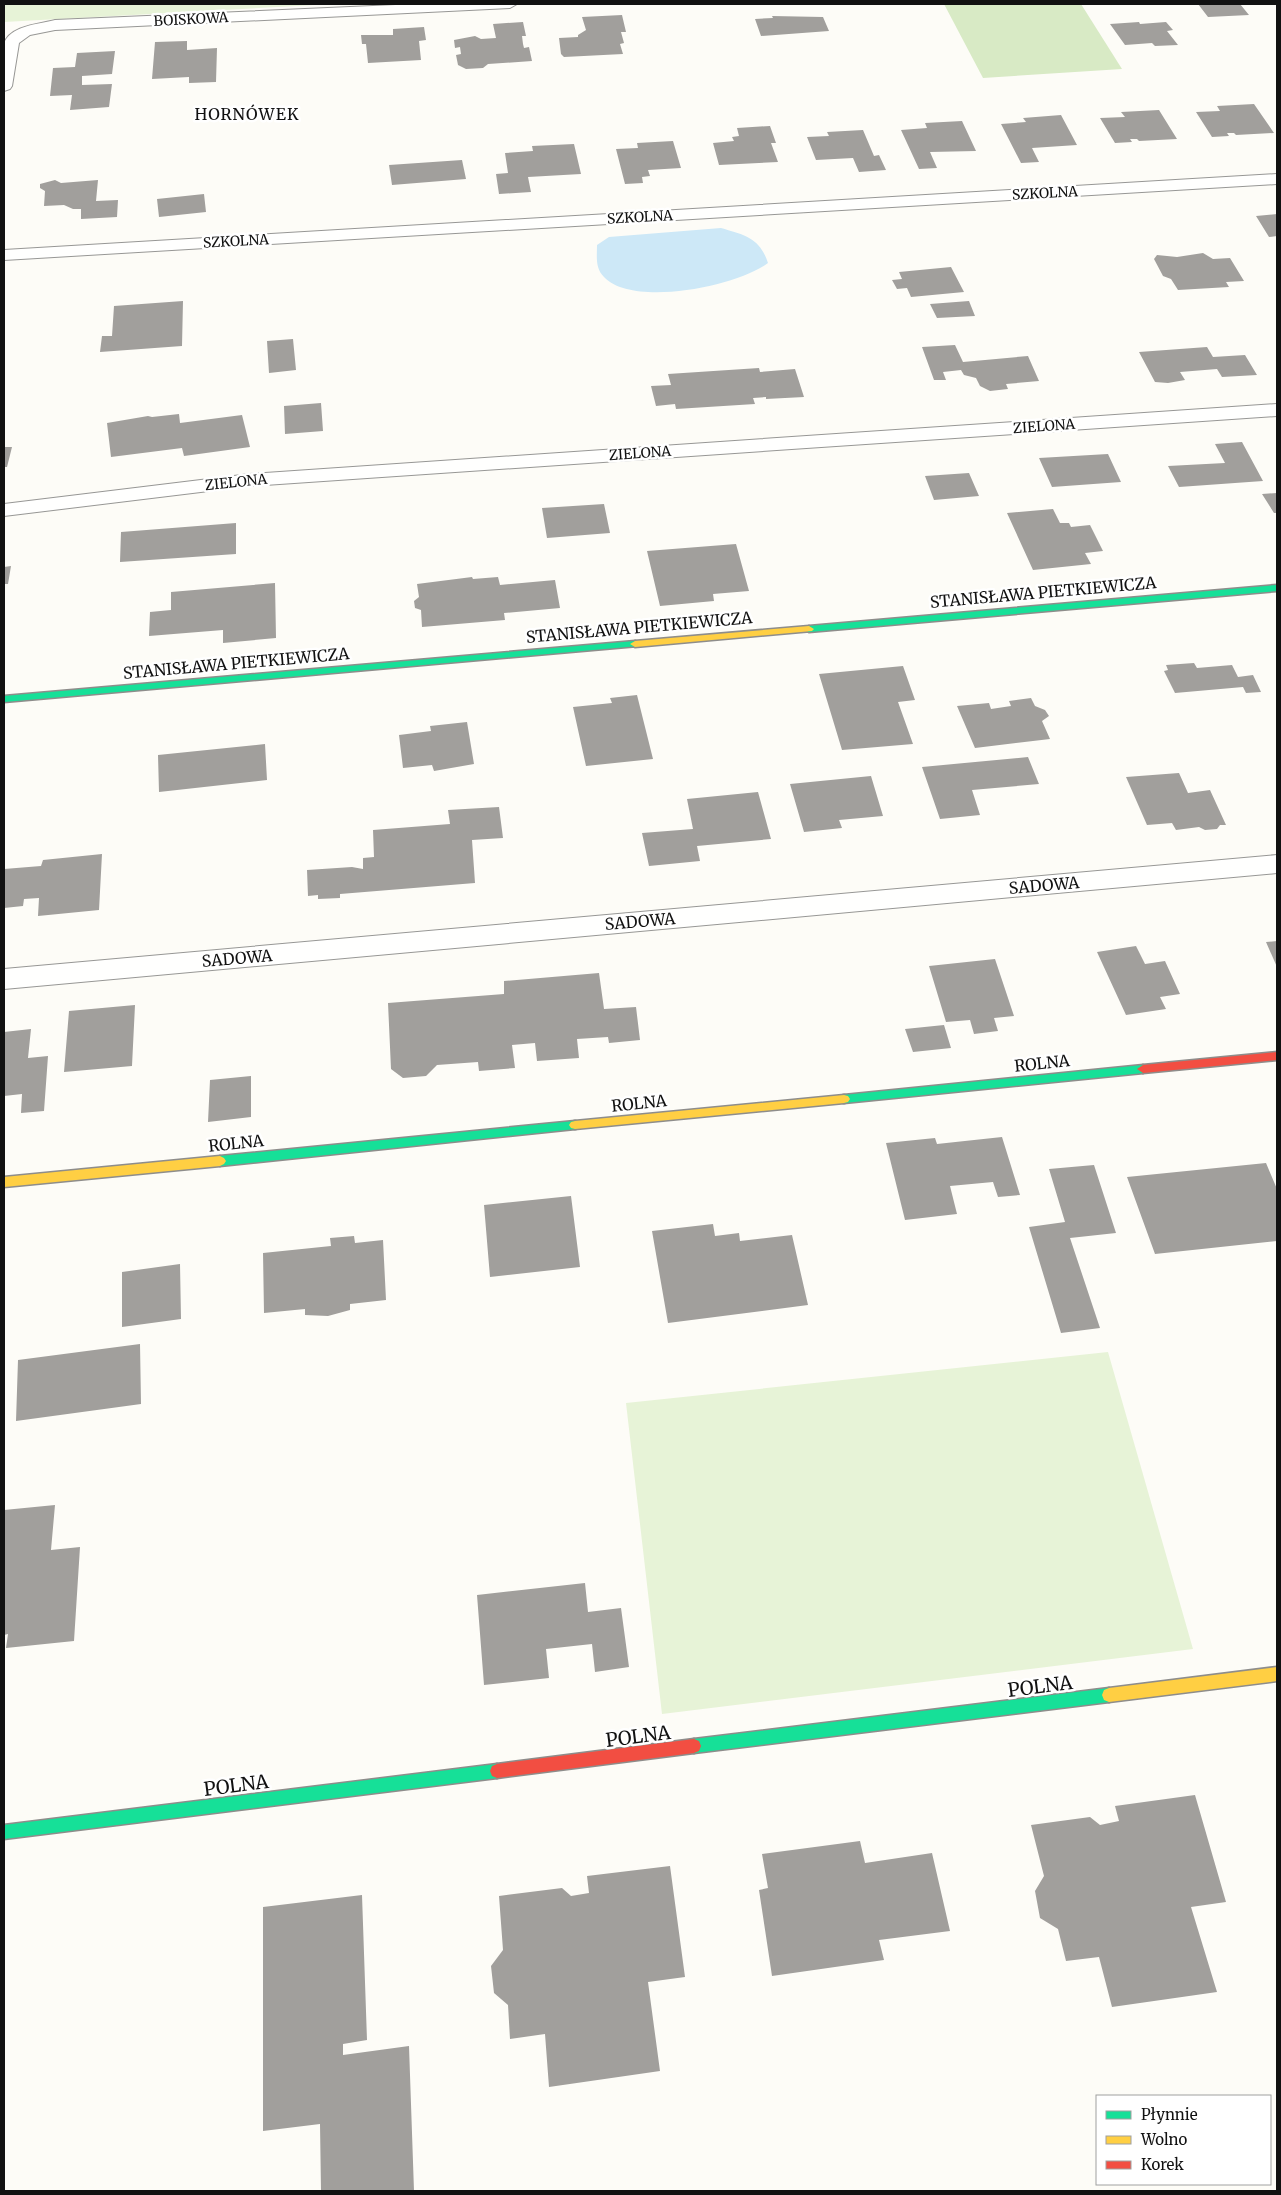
<svg xmlns="http://www.w3.org/2000/svg" width="1281" height="2195" font-family="Merriweather,serif">
<style>
.green{fill:#e7f3d7}
.forest{fill:#d8eac5}
.water{fill:#cde8f7}
.building{fill:#a19f9c}
.lines{fill:none;stroke-linecap:round;stroke-linejoin:round}
.street-casing{stroke:#979795;stroke-width:2}
.fast-casing{stroke:#8e8d8b;stroke-width:3}
.slow-casing{stroke:#8e8d8b;stroke-width:3}
.jam-casing{stroke:#8e8d8b;stroke-width:3}
.street{fill:#fffffe;fill-rule:evenodd}
.fast{fill:#16e098;fill-rule:evenodd}
.slow{fill:#ffcf43;fill-rule:evenodd}
.jam{fill:#f24e42;fill-rule:evenodd}
.labels{text-anchor:middle;dominant-baseline:central;stroke-width:5;stroke-linejoin:round;paint-order:stroke}
.far-street-label{font-size:14px;fill:#111;stroke:#fff}
.far-quarter-label{font-size:16px;letter-spacing:1px;fill:#111;stroke:#fff}
.street-label{font-size:16px;fill:#111;stroke:#fff}
.near-street-label{font-size:19px;fill:#111;stroke:#fff}
</style>
<rect width="100%" height="100%" fill="#fdfcf7"/>
<path class="green" d="M4,4H334L4,22Z
M1108,1352L1193,1649L662,1714L626,1403Z"/>
<path class="forest" d="M944,4H1081L1122,69L983,78Z"/>
<path class="water" d="M721,228C745,235 760,238 768,263C738,286 633,308 604,277C595,268 597,257 597,245L609,237Z"/>
<path class="building" d="M1198,4H1240L1249,15L1208,17Z
M622,15L626,32H621L624,43L620,44L623,54L564,57L561,54L559,38L578,37V35L586,30L582,17Z
M772,16L823,17L829,31L761,36L755,19L773,18Z
M523,22L526,36H522L523,44L524,48L529,47L532,61L488,64L483,68L466,69L458,65L456,55L461,54L460,47L455,48L454,40L475,36L481,39L496,38L493,24Z
M1139,22L1140,24L1166,22L1173,30L1167,31L1178,45L1155,46L1152,43L1125,45L1110,24Z
M424,27L426,40L419,41L421,60L368,63L366,44H362L361,35H393V29Z
M187,41V50L217,48L216,82L189,83V77L152,79L155,42Z
M115,51L112,74L82,76V85L112,84L109,107L70,110L72,95L50,96L53,68L75,67L77,53Z
M1254,104L1274,133L1236,135L1234,133H1227L1229,136L1212,137L1196,112L1220,111L1217,106Z
M1159,110L1177,139L1139,141L1137,139H1130L1132,142L1115,143L1100,118L1125,117L1121,112Z
M1061,115L1077,145L1032,148L1039,162L1021,163L1001,124L1026,122L1023,118Z
M962,121L976,151L930,152L937,168L919,169L901,130L927,128L925,123Z
M770,126L776,143H771L778,162L719,165L713,143L734,141L732,137L739,136L737,128Z
M863,130L874,156L879,155L886,170L859,172L853,158L816,160L807,137L829,136L827,132Z
M673,141L681,168L648,170L650,176L642,177L643,183L625,184L616,149L638,148L637,143Z
M574,144L581,174L528,177L531,192L499,194L496,174L508,173L505,153L533,151L532,146Z
M462,160L466,179L392,185L389,165Z
M55,180L61,183L98,180L96,201L118,200L117,217L81,219V209H73L64,205L44,206L45,191L40,188V184Z
M204,194L206,212L159,217L157,199Z
M1277,214V236L1269,237L1256,216Z
M1203,253L1213,259L1230,258L1244,281L1226,282L1229,287L1178,290L1171,279L1163,276L1154,259L1157,255L1177,257Z
M951,267L964,292L911,297L907,288L897,289L892,280L902,279L899,272Z
M183,301L182,346L100,352L102,336H112L114,306Z
M969,301L975,316L937,318L930,304Z
M293,339L296,370L269,373L267,341Z
M955,345L963,362L1028,356L1039,381L1006,384L1008,389L990,391L980,386L976,378L964,375L961,370L943,372L946,380H934L922,347Z
M1207,347L1213,357L1245,355L1257,375L1222,377L1217,369L1180,372L1185,380L1168,383L1155,382L1139,352Z
M759,368L760,372L795,369L804,397L766,399V397L753,398L755,404L676,409L675,404L656,406L651,386L671,385L668,374Z
M321,403L323,431L285,434L284,406Z
M179,414L180,423L242,415L250,447L184,456L182,448L111,457L107,423L148,416L152,417Z
M1242,442L1263,481L1179,487L1168,466L1225,463L1215,444Z
M4,447H12L7,467H4Z
M1108,454L1121,482L1052,487L1039,458Z
M969,473L979,496L934,500L925,476Z
M1277,493V513H1274L1262,494Z
M604,504L610,533L547,538L542,508Z
M1053,509L1060,523H1069L1071,527L1090,525L1103,551L1085,553L1091,564L1033,570L1007,513Z
M236,523V554L120,562L121,532Z
M736,544L749,591L713,594L714,601L660,606L647,551Z
M11,566L8,584H4V567Z
M472,577L473,579L498,577L500,585L555,580L560,608L504,613L505,620L422,627L421,610L415,608L414,601L419,597L417,584Z
M275,583L276,638L223,643V630L149,636L150,612L171,610V592Z
M1194,663L1197,668L1232,665L1238,677L1253,675L1261,692L1246,693L1243,687L1175,693L1164,671L1168,670L1166,665Z
M903,666L915,700L898,702L913,744L842,750L819,674Z
M637,695L653,759L586,766L573,707L612,703L610,698Z
M1031,698L1035,706L1045,710L1049,716L1042,721L1050,739L975,748L957,706L989,703L991,709L1011,706L1009,701Z
M467,722L474,764L434,771L432,765L403,768L399,735L431,731L430,726Z
M265,744L267,780L159,792L158,755Z
M1028,757L1039,784L972,790L980,815L940,819L922,767Z
M1179,773L1188,793L1210,790L1226,825H1220L1217,829L1205,830L1199,827L1176,830L1172,823L1147,825L1126,777Z
M871,776L883,816L839,820L842,828L804,832L790,784Z
M758,792L771,839L697,846L700,861L649,866L642,833L693,829L687,799Z
M499,807L503,838L472,840L475,883L340,894V898L318,899V895L308,896L307,870L352,867L363,869V858L374,857L373,830L450,824L448,810Z
M102,854L99,910L38,916L39,898L24,899L23,906L4,908V869L41,866L43,860Z
M1277,941V967L1266,942Z
M1136,946L1145,964L1165,961L1180,994L1160,997L1166,1009L1126,1015L1097,952Z
M995,959L1014,1016L994,1018L998,1031L974,1034L970,1020L946,1022L929,966Z
M599,973L604,1009L636,1007L640,1040L609,1043L608,1037L577,1039L579,1058L537,1061L535,1043L512,1045L515,1068L479,1071L478,1062L437,1065L426,1076L403,1078L391,1069L388,1003L504,994V981Z
M135,1005L132,1066L64,1072L69,1011Z
M944,1025L951,1048L913,1052L905,1029Z
M31,1029L28,1058L48,1056L44,1111L21,1113L22,1094L4,1096V1032Z
M251,1076V1117L208,1122L210,1080Z
M1002,1137L1020,1195L998,1197L993,1182L950,1186L957,1214L905,1220L886,1143L935,1138L937,1144Z
M1266,1163L1277,1189V1241L1155,1254L1127,1177Z
M1094,1165L1116,1233L1070,1238L1100,1328L1061,1333L1029,1227L1065,1222L1049,1169Z
M571,1196L580,1267L490,1277L484,1205Z
M713,1224L715,1236L739,1233L740,1241L792,1235L808,1305L668,1323L652,1231Z
M354,1236L355,1243L383,1240L386,1300L350,1304V1310L328,1316L305,1315V1309L264,1313L263,1253L331,1246L330,1238Z
M180,1264L181,1319L122,1327V1272Z
M140,1344L141,1404L16,1421L18,1360Z
M55,1505L51,1550L80,1547L74,1641L6,1648L8,1634L4,1635V1510Z
M585,1583L588,1612L621,1608L629,1667L595,1672L592,1644L546,1649L549,1678L484,1685L477,1595Z
M1195,1795L1226,1902L1191,1907L1217,1992L1112,2007L1099,1957L1066,1961L1058,1929L1040,1918L1035,1891L1044,1876L1031,1825L1090,1817L1100,1825L1119,1821L1115,1806Z
M860,1841L865,1863L932,1853L950,1931L879,1940L884,1960L772,1976L759,1890L768,1888L762,1854Z
M670,1866L685,1977L648,1982L660,2071L549,2087L545,2034L510,2039L508,2005L494,1993L491,1966L503,1950L499,1896L562,1888L571,1896L589,1893L587,1876Z
M362,1895L367,2040L343,2044V2055L409,2046L414,2191H321L320,2124L263,2131V1907Z"/>
<g class="lines">
<g class="street-casing">
<path id="street" d="M418,4H517L510,8L55,30L30,35L19,43L12,86L10,89L4,91V44C9,26 39,24 55,20Z
M1277,174V184L4,260V250Z
M1277,404V416L250,486L4,516V504L250,474Z
M1277,855V873L4,989V969Z"/>
</g>
<g class="fast-casing">
<path id="fast" d="M1277,585V591L809,632L804,629L809,626Z
M635,641L638,642V646L4,702V696Z
M1143,1065L1149,1069L1143,1073L844,1103L840,1102L838,1099L840,1096L844,1095Z
M575,1121L579,1122L581,1125L579,1128L575,1129L220,1166L216,1164L214,1161L216,1158L220,1156Z
M1109,1688L1114,1690L1116,1695L1114,1700L1109,1702L694,1753L689,1751L687,1746L689,1741L694,1739Z
M497,1764L502,1766L504,1771L502,1776L497,1778L4,1839V1825Z"/>
</g>
<g class="slow-casing">
<path id="slow" d="M809,626L814,629L812,631L635,647L630,644L635,641Z
M844,1095L848,1096L850,1099L848,1102L844,1103L575,1129L571,1128L569,1125L571,1122L575,1121Z
M220,1156L224,1158L226,1161L224,1164L220,1166L4,1187V1177Z
M1277,1667V1681L1109,1702L1104,1700L1102,1695L1104,1690L1109,1688Z"/>
</g>
<g class="jam-casing">
<path id="jam" d="M1277,1052V1060L1143,1073L1137,1069L1143,1065Z
M694,1739L699,1741L701,1746L699,1751L694,1753L497,1778L492,1776L490,1771L492,1766L497,1764Z"/>
</g>
<use href="#street" class="street"/>
<use href="#fast" class="fast"/>
<use href="#slow" class="slow"/>
<use href="#jam" class="jam"/>
</g>
<g class="labels">
<g class="far-street-label">
<text transform="translate(191 19) rotate(-3)">BOISKOWA</text>
<text transform="translate(1045 193) rotate(-3)">SZKOLNA</text>
<text transform="translate(640 217) rotate(-3)">SZKOLNA</text>
<text transform="translate(236 241) rotate(-3)">SZKOLNA</text>
<text transform="translate(1044 426) rotate(-4)">ZIELONA</text>
<text transform="translate(640 453) rotate(-4)">ZIELONA</text>
<text transform="translate(236 482) rotate(-6)">ZIELONA</text>
</g>
<g class="far-quarter-label">
<text x="247" y="114">HORNÓWEK</text>
</g>
<g class="street-label">
<text transform="translate(1043 592) rotate(-5)">STANISŁAWA PIETKIEWICZA</text>
<text transform="translate(639 627) rotate(-5)">STANISŁAWA PIETKIEWICZA</text>
<text transform="translate(236 663) rotate(-5)">STANISŁAWA PIETKIEWICZA</text>
<text transform="translate(1044 885) rotate(-5)">SADOWA</text>
<text transform="translate(640 921) rotate(-5)">SADOWA</text>
<text transform="translate(237 958) rotate(-5)">SADOWA</text>
<text transform="translate(1042 1063) rotate(-6)">ROLNA</text>
<text transform="translate(639 1103) rotate(-6)">ROLNA</text>
<text transform="translate(236 1143) rotate(-6)">ROLNA</text>
</g>
<g class="near-street-label">
<text transform="translate(1040 1686) rotate(-7)">POLNA</text>
<text transform="translate(638 1736) rotate(-7)">POLNA</text>
<text transform="translate(236 1785) rotate(-7)">POLNA</text>
</g>
</g>
<rect width="1281" height="2195" fill="none" stroke="#111111" stroke-width="10"/>
<rect x="1096" y="2095" width="175" height="90" fill="#ffffff" stroke="#a0a0a0"/>
<rect x="1106" y="2111" width="25" height="8" fill="#16e098" stroke="#a0a0a0"/>
<text x="1141" y="2120" font-size="15" fill="#111111">Płynnie</text>
<rect x="1106" y="2136" width="25" height="8" fill="#ffcf43" stroke="#a0a0a0"/>
<text x="1141" y="2145" font-size="15" fill="#111111">Wolno</text>
<rect x="1106" y="2161" width="25" height="8" fill="#f24e42" stroke="#a0a0a0"/>
<text x="1141" y="2170" font-size="15" fill="#111111">Korek</text>
</svg>
